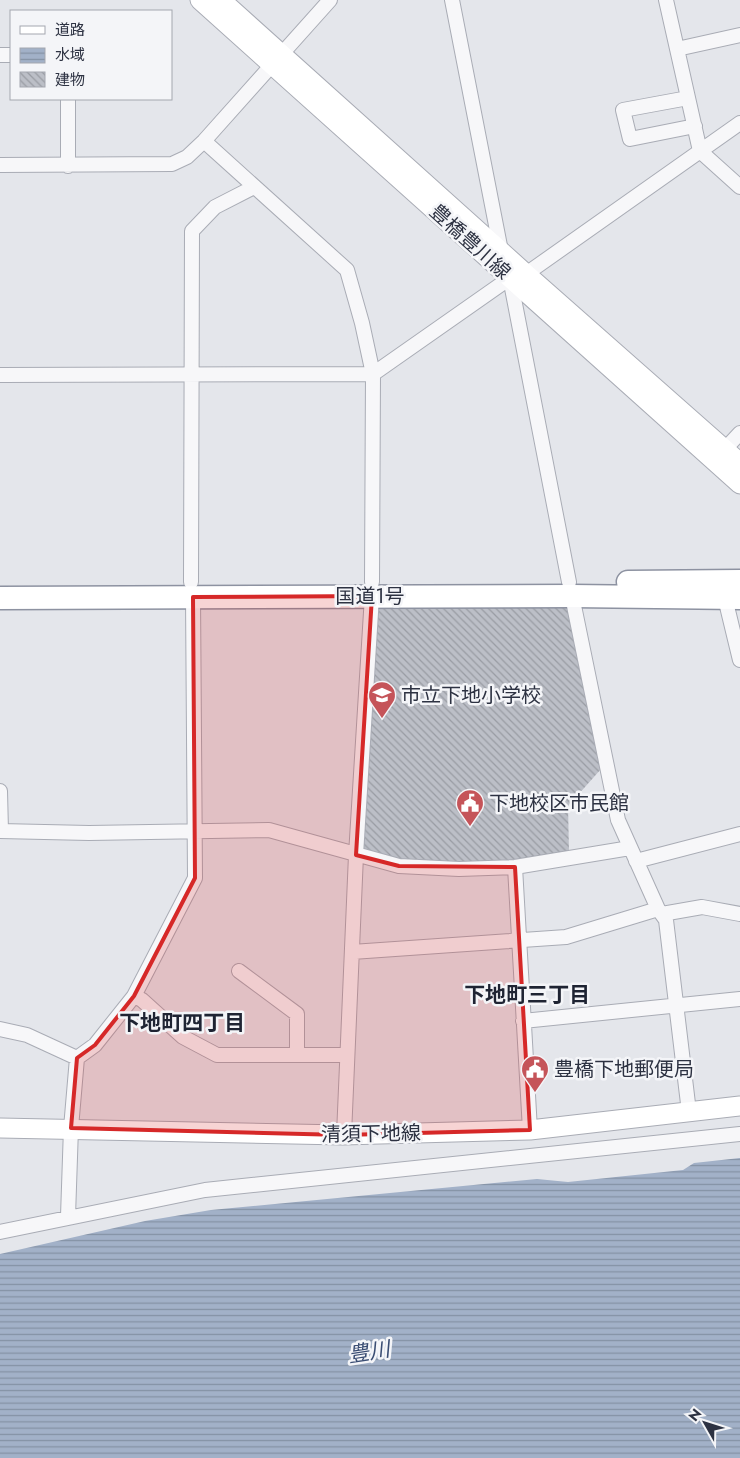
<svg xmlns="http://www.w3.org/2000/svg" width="740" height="1458" font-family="Jost,'Noto Sans JP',sans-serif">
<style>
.water{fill:url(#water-rules)}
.building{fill:url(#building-back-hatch)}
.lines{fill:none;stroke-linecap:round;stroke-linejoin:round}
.minor-casing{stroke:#a9acb5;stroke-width:16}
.secondary-casing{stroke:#a9acb5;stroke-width:21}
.trunk-casing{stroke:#8d92a1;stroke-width:25}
.minor{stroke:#f7f7f9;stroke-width:14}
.secondary{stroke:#fff;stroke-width:19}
.trunk{stroke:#fff;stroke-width:22}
.marked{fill:#d62828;fill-opacity:0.2;stroke:#d62828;stroke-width:4;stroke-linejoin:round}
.labels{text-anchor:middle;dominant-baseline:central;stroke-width:5;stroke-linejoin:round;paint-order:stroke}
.street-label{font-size:20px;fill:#2d3242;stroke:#f4f5f8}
.poi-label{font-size:20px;fill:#2d3242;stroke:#f4f5f8;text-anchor:start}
.neighbourhood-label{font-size:21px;font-weight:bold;fill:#1f2433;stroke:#f4f5f8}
.water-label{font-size:21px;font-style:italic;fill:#3a4d73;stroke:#f4f5f8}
</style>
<defs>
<pattern id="water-rules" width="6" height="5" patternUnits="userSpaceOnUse" patternTransform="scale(1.25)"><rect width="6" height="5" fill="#a2b1c8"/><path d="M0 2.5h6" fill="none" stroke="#8491a4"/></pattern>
<pattern id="building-back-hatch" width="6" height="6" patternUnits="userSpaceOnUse" patternTransform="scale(1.25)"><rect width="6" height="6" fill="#bcbfc7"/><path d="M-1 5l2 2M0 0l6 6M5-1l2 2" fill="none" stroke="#999ca3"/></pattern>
</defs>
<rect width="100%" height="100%" fill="#e4e6eb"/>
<path class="water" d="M740,1158V1458H0V1254L145,1221L211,1210L537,1179L568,1182L683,1170L694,1163Z"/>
<path class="building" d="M376,600H568L602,768L568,806L569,852L498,862L399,860L362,850Z"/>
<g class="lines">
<g class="minor-casing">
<path id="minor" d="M452,0L501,251
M666,0L700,151L740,187
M677,49L740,35
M0,55H11
M688,98L623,110L630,139L695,126
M0,165L172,164L187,157L204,141L330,0
M68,166V99
M526,274L740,123
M0,375L373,374L362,323L347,270L204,141
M725,449L740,433
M191,582L192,231L215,207L254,187
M372,582L373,374L510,278L569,582
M572,596L618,820L658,909L666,920L689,1112
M725,598L740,660
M0,791L1,831
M0,831L89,833L269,830L399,866L459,869L515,867L630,848
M636,861L740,834
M515,867L530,1130
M662,914L702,907L740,914
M352,952L566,937L658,909
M239,971L297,1014V1055
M134,996L142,1000L183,1037L217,1055H347
M523,1021L740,999
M0,1029L27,1035L77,1058
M344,1135L356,855L372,596
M68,1216L71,1128L77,1058L95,1045L134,996L195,878L193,597
M0,1232L205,1190L740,1134"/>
</g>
<g class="secondary-casing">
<path id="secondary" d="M200,0L740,484
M221,0L526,274L740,463
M0,1128L343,1135L530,1130L740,1106"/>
</g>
<g class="trunk-casing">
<path id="trunk" d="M628,582L740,581
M0,598L572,596L740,598"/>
</g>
<use href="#minor" class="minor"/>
<use href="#secondary" class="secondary"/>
<use href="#trunk" class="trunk"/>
</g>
<path class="marked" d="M372,596L356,855L399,866L515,867L530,1130L343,1135L71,1128L77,1058L95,1045L134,996L195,878L193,597Z"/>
<defs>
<g id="school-pin" transform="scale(1.4375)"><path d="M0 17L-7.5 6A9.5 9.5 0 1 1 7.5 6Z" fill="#c55459" stroke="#f4f5f8"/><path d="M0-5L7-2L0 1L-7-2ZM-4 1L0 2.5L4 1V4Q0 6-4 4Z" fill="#fff"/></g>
<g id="civic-pin" transform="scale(1.4375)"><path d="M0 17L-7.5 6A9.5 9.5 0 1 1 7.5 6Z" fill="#c55459" stroke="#f4f5f8"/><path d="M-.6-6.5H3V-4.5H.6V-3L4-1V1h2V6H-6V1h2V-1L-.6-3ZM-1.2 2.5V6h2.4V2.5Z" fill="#fff"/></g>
</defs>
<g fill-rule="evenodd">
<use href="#school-pin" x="382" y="695"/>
<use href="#civic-pin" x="470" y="803"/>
<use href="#civic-pin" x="535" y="1069"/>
</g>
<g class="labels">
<g class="street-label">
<text transform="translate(470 242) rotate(42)">豊橋豊川線</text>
<text x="370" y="596">国道1号</text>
<text transform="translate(371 1134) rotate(-1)">清須下地線</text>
</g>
<g class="poi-label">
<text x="401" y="695">市立下地小学校</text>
<text x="489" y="803">下地校区市民館</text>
<text x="554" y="1069">豊橋下地郵便局</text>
</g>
<g class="neighbourhood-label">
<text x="527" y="995">下地町三丁目</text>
<text x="182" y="1023">下地町四丁目</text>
</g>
<g class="water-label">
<text transform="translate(369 1352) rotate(-9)">豊川</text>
</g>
</g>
<rect x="10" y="10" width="162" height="90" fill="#f4f5f8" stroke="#a4a7af"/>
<rect x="20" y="26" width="25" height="8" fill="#ffffff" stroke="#a4a7af"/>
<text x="55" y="35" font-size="15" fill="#2d3242">道路</text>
<rect x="20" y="48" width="25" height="15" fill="url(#water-rules)" stroke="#a4a7af"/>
<text x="55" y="60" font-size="15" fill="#2d3242">水域</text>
<rect x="20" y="72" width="25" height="15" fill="url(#building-back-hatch)" stroke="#a4a7af"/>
<text x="55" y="85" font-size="15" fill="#2d3242">建物</text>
<g transform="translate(705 1423) rotate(309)" stroke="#f4f5f8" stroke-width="4" paint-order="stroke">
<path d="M0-4L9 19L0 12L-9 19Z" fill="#2d3242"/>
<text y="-8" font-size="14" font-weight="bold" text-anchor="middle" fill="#2d3242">N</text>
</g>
</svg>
